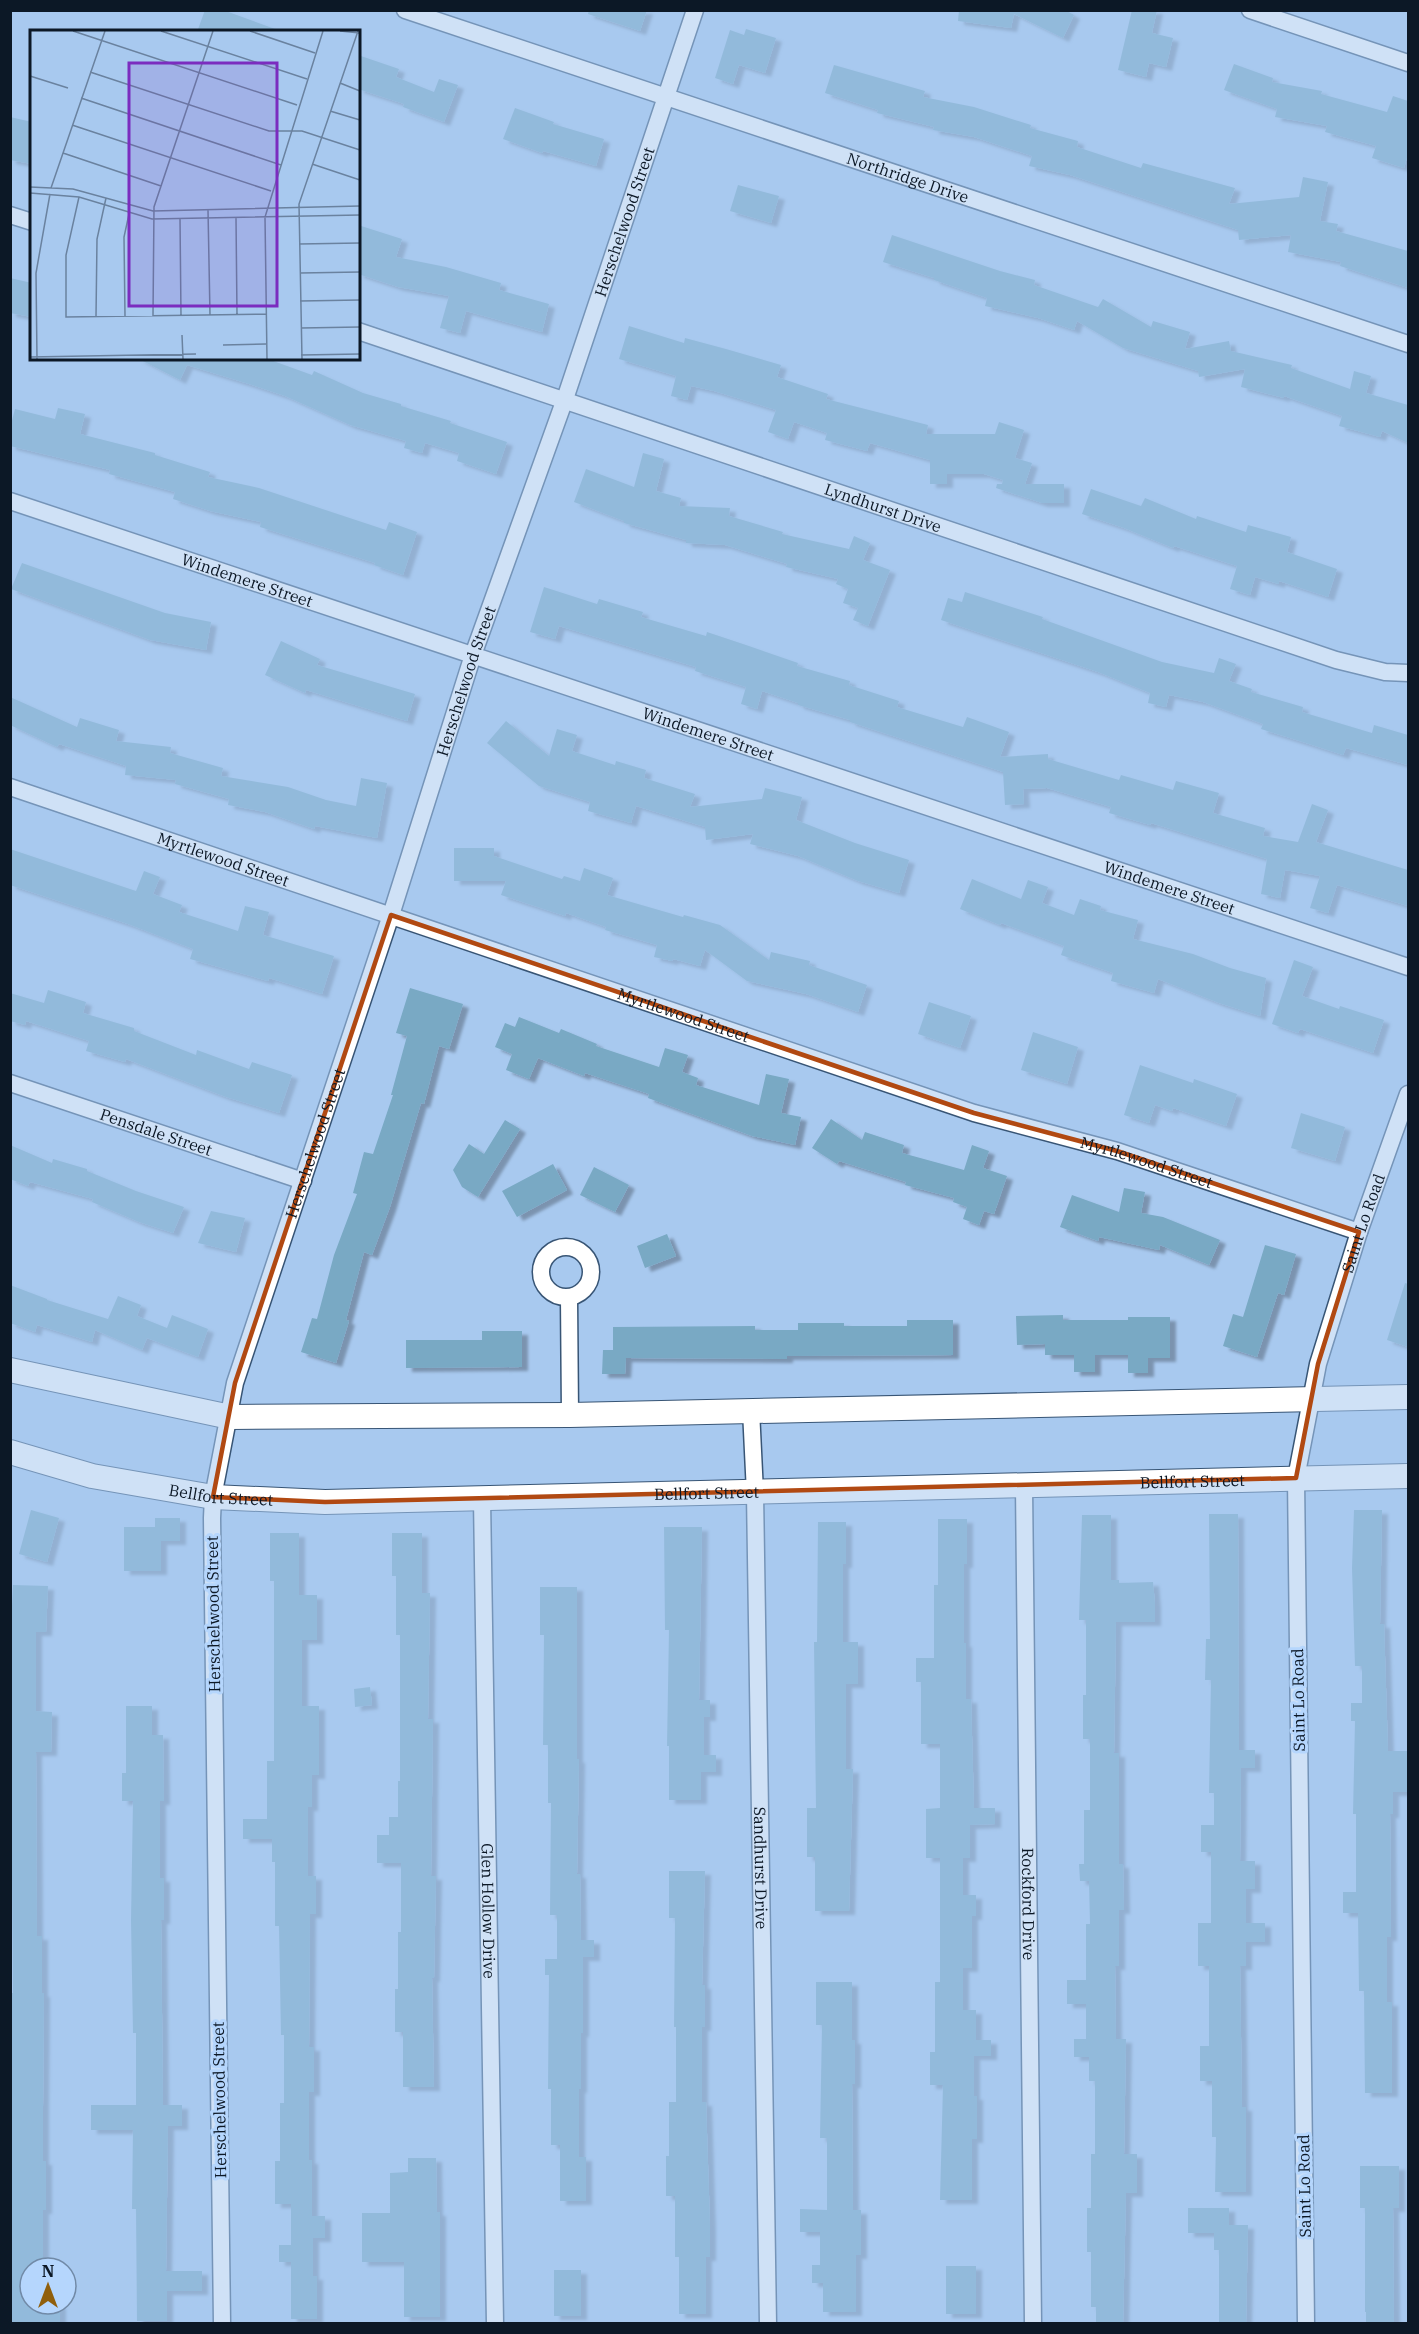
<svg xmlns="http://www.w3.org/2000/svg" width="1419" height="2334" font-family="'IBM Plex Serif',serif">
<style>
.building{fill:#79a9c4;filter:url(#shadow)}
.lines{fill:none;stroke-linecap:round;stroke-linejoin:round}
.minor-casing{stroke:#385575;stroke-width:19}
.secondary-casing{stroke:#385575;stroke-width:26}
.minor{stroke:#fff;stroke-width:16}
.secondary{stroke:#fff;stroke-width:24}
.marked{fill:none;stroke:#b14912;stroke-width:4.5;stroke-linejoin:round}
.labels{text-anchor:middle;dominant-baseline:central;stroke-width:6;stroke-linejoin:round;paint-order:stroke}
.street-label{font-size:16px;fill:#0c1826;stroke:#b5d6fd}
.inset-road{fill:none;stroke:#6a829f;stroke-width:1.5}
.view{fill:#7b2cbf;fill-opacity:0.15;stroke:#7b2cbf;stroke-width:3}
.inset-edge{fill:none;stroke:#0c1826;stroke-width:3}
</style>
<defs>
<filter id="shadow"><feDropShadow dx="6" dy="4" stdDeviation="1.5" flood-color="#0004"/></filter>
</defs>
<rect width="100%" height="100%" fill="#a8c9ef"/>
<path class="building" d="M205,10H223L275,29V32H197Z
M589,10H647L640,31L588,14Z
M959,10H1065L1074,15L1063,38L1014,14L1011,28L958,21Z
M1132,10H1157L1152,33L1173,38L1166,67L1149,63L1146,77L1118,70Z
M746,29L776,38L765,73L739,65L733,84L715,78L730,30L744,35Z
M358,55L399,69L396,77L434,92L439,79L458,85L444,122L403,107L404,104L358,89Z
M1234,64L1273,78L1272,82L1322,91L1321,94L1387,112L1393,96L1408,101V154L1404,168L1372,158L1376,146L1325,132L1327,126L1275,117L1277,109L1224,90Z
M834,65L925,91L923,97L974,107L1031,125L1030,128L1078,141L1077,147L1141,168L1143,163L1235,188L1229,204L1299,197L1303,177L1328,182L1320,221L1338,224L1336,231L1408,251V288L1340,266L1341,262L1288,252L1291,235L1239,240L1238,230L1070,175L1029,166L1032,156L974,137L933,130L934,127L877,113L878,110L825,93Z
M515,108L554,122L553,124L604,139L596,166L543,151L542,153L503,139Z
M10,117L32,122V164L10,160Z
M738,185L779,196L771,223L730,211Z
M358,225L402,239L396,257L446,267L501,283L499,290L549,304L542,332L466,311L460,333L440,328L449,296L398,287L358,274Z
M892,235L1000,271L1035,280L1034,285L1098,307L1103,299L1151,327L1153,321L1190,332L1185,349L1229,341L1231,351L1292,365L1291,368L1350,389L1354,371L1371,376L1366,393L1408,405V443L1382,431L1380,437L1339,426L1342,416L1284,396V398L1241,387L1245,369L1199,377L1198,371L1123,348L1077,321L1074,330L1038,318L985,306L987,298L934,280V278L883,262Z
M10,278L32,283V317L10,313Z
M629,326L684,343L685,338L726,349L781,365L777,377L828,394L826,399L928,425L926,434H995L999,422L1024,430L1015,458L1032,463L1025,484H1064V503H1042L996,488L997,484H1002L1003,480L984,474H947V484H930V460L870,443L867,451L825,440L827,433L794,422L788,439L768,432L776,410L714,391L691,386L687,400L671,396L676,376L619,359Z
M137,358H265L312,375L314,371L363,393L401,404V406L451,421L450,423L507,442L496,474L457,461L459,453L425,443L422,453L404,448L406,441L350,425L285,396L249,384L187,365L180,380Z
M58,408L85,414L80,434L155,453V455L210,472L208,477L259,488L386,530L389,522L417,532L403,575L374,565L375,563L260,527L261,522L210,511L173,499L175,492L109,474L110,470L10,446V428L15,409L55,419Z
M643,453L664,459L656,491L681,498L679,506L730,508L729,516L783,532L782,534L849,549L854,536L870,543L863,560L890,570L868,626L853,620L858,608L843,603L848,589L836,584L838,579L786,567L787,564L725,545L686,543V540L624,523V521L574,502L586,469L634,487Z
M1091,489L1141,506L1145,498L1196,519L1197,516L1246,532L1248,525L1291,537L1287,552L1337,569L1328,597L1279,581V584L1255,577L1250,595L1230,589L1237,566L1174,546L1173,548L1124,528L1082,514Z
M22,563L165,613L211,622L206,650L150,640L11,589Z
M544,587L597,604L599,599L643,612L641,617L706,636L707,632L746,645L798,663L797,666L850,681L849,685L899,701L897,707L963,727L967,717L1009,732L1000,757L1048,754V759L1119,780L1121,775L1173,790L1176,781L1219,793L1213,813L1265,828L1263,836L1298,842L1312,804L1328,810L1316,842L1408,870V906L1337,885L1328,913L1310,908L1320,876L1285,870L1280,898L1261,894L1267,859L1151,823L1150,825L1109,813L1111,807L1047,788L1023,789L1024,804L1005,805L1003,772L850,722V720L798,705V703L762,691L757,709L741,704L746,687L695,671L696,667L559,626L555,639L530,632Z
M965,592L1043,617L1042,619L1162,662L1214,673L1219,658L1236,664L1229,681L1252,689L1251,692L1303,707L1302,712L1372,733L1374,725L1408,735V765L1346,748L1343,755L1306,743L1261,729L1263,724L1203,702L1169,695L1166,707L1148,703L1150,693L1098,672L941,620L948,598L962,602Z
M281,641L320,659L317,665L415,694L407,721L306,690L305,693L265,675Z
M10,697L77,727L80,718L119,730L116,741L171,747L170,753L223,768L221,776L288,787L326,800L356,806L361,778L387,783L377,838L315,826L314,829L265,812L228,805L229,799L175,784L176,780L125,775L126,766L59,744L57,747L10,725Z
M506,721L549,756L557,729L577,735L572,751L615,765L616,761L646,770L644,778L695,794L690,807L762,799L765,788L802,797L796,820L855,843L909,860L899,893L858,881L798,856L750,844L753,834L706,840L705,827L636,806L631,823L588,811L590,802L539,786L487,743Z
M454,848H494V856L562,879L564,876L580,881L584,868L613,878L607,895L683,917L684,915L720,925L769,960L771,952L810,961L809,965L867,985L858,1012L806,994L747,981L705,950L700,966L673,959L672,961L654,957L657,945L605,930L606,927L566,913L565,916L501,895L506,881H454Z
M10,849L136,891L144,871L160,877L153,894L182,905L179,912L238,931L245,906L269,912L263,935L334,956L322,994L269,978L268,981L190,959L193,949L128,924L10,885Z
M972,879L1021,899L1028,880L1048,887L1042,903L1074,915L1080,899L1101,906L1100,910L1138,920L1133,939L1193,954L1230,968L1266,978L1260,1016L1219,1003L1158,979L1154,993L1111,981L1113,973L1061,955L1064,946L1001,923L1000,925L960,909Z
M1294,960L1313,967L1302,996L1339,1009L1340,1006L1384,1020L1373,1053L1300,1029L1298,1033L1272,1024Z
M410,988L463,1004L449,1049L439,1046L424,1104L421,1103L390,1207L372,1255L364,1252L346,1320L349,1321L336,1363L301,1352L312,1318L317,1319L334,1255L357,1194L353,1193L364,1152L373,1154L393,1095H391L407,1036L396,1033Z
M48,990L86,1002L83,1013L134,1028V1031L196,1055L197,1050L249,1069L252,1062L292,1075L279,1113L226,1097L126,1059L125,1062L86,1051L89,1041L26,1021L25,1025L10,1021V993L44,1003Z
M929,1002L971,1016L960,1048L918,1034Z
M519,1017L559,1033L561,1029L597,1044L596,1046L659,1067L665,1048L688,1055L682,1072L698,1078L696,1085L759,1105L766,1074L789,1079L781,1113L801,1117L795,1145L752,1136L648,1098L649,1094L585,1073L584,1076L538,1058L529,1079L506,1070L512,1054L495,1047L505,1023L515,1027Z
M1033,1032L1078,1047L1067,1084L1021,1070Z
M1140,1065L1193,1083L1194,1079L1237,1094L1226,1126L1173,1108L1172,1111L1155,1105L1149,1123L1124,1115Z
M1301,1113L1345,1127L1335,1161L1291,1148Z
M831,1119L862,1140L865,1132L904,1145L902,1153L964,1170L972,1145L989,1151L983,1168L1007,1176L994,1214L984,1211L979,1225L963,1219L967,1207L953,1202L954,1198L905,1185L906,1182L839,1161L837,1164L812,1148Z
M505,1120L520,1129L478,1197L462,1187L453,1170L469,1144L484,1154Z
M10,1145L52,1163L53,1159L87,1169V1171L136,1191L184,1207L173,1233L139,1222L92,1202L93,1199L30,1182L28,1186L10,1179Z
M553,1164L567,1190L517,1217L502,1191Z
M594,1167L629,1185L615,1212L580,1195Z
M1124,1188L1145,1192L1141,1213L1163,1217L1220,1240L1209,1265L1160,1245L1159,1250L1099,1237L1098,1241L1060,1227L1072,1195L1119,1212Z
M211,1211L245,1218L236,1252L198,1243Z
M667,1234L676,1256L645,1268L637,1246Z
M1265,1245L1296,1254L1284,1295L1278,1293L1257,1357L1223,1346L1233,1314L1243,1317Z
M1405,1283L1408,1284V1347L1387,1340Z
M10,1285L47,1299V1300L108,1319L118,1296L141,1305L137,1316L167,1328L172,1315L208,1329L198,1357L147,1338L142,1350L95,1330L92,1342L37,1325L35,1332L10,1323Z
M1063,1315V1320H1128V1317H1170V1358H1148V1373H1128V1355H1095V1372H1074V1355H1045V1344L1017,1345L1016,1316Z
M907,1320H953V1355L787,1356V1359L626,1358L625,1374H602L603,1350H613V1327L755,1326V1330H798V1323H844V1326H907Z
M482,1331H522V1367L406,1368V1340H482Z
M31,1510L59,1518L47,1562L19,1554Z
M1354,1510H1382L1380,1624H1384L1388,1751H1408V1792H1393V1814H1390L1391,1937H1387V2002H1392V2093H1365L1364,1991H1359L1358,1913H1343V1892H1356V1814H1353L1355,1721H1351V1703H1362V1666H1355L1352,1568Z
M1209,1514H1238L1239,1750H1255V1768H1241L1240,1861H1255V1889H1246V1923H1265V1942H1246V1966H1240L1242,2107H1246V2192H1215L1216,2137H1212V2081H1200V2046H1209V1966H1198V1923H1211V1852H1201V1825H1214V1793H1209L1211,1680H1205L1206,1639H1210Z
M1082,1515H1111V1580H1119V1583L1153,1582L1155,1604V1622H1116L1114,1753H1119V1864H1123L1124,1910H1119V1966H1115L1116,2039H1126L1124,2154H1137V2193H1126L1123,2324H1096V2307H1091V2252H1087V2208H1091V2154H1095V2081H1089V2057H1074V2039H1086V2004H1067V1980H1086V1924H1090L1089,1881H1080L1079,1864H1084V1810H1090V1739H1083V1695H1086V1620H1079Z
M155,1518H180V1541H161V1571H124V1527H155Z
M938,1519H967V1564H964V1643H966V1699H971L974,1808H995V1824L970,1825V1858H963V1895H976V1916H972V1968H963V2010H976V2040H991V2056H974V2096H977V2139H972V2200H940L943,2085H930V2052H935V1982H940V1858H926V1809L940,1808V1744H921V1682H916V1658H934V1585H938Z
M818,1522H846V1564H843V1642H858V1684H846V1769H853L849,1911H815V1857H807V1808H816L814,1642H817Z
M664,1527H702L699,1700H710V1717H704V1755H716V1772H701V1800H669V1746H667L669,1630H665Z
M270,1533H299V1595H317V1640H302V1706H319V1775H312V1807H308V1876H316V1914H310L309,2047H314V2092H309V2160H312V2216H325V2238H313V2276H317V2319H291V2262H279V2245H291V2204H275V2161H280V2103H284V2035H281L279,1926H275V1862H272V1839H243V1819H267V1761H274V1581H270Z
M392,1533H422V1593H430L428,1719H433L431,1876H436L434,1978H432L434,2087H403V2032H395V1989H398V1932H401V1863H377V1835H389V1817H398V1781H400V1635H396V1576H392Z
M13,1585L48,1586L46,1632H36V1711L52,1712L51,1752H36L37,1936H42V1993H44L43,2107V2161H46V2210H43V2263H30V2304H60V2323H10V1993H13L10,1647Z
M540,1587H577V1759H579L577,1874H580L581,1940H594V1957H583V2033H581V2089H579V2157H586V2201H560V2145H551V2089H548L549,1975H545V1959H557V1915H550L551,1803H548V1745H543L544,1635H540Z
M370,1687L372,1705L355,1707L354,1689Z
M126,1706H152V1735H163L164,1801H160V1878H164V1920H161L163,2105H182V2126H168L166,2271H202V2291H167V2321H137L136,2209H132L133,2130H91V2105H136V2033H133L131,1920L133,1801H122V1773H126Z
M669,1871H705L702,1985H705V2027H702V2102H706L710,2226V2257H706V2314H679V2257H675V2196H666V2156H669V2102H676V2027H674L675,1918H669Z
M816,1982H852V2040H855V2084H852L853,2210H861V2255H856V2312H823V2283H812V2265H820V2232H800V2209L827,2210V2138H820L822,2025H816Z
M408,2158H436L437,2212H440V2317H404V2262H362V2213H390V2173L408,2172Z
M1360,2166H1399V2208H1393L1394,2324H1366V2312H1365V2208H1360Z
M1188,2208H1229V2225H1248L1246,2324H1219V2250H1214V2233H1188Z
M946,2266H976V2314H946Z
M554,2270H581V2316H554Z"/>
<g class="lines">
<g class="minor-casing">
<g id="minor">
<path id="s1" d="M405,10L1408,344"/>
<path d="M1250,10L1408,63"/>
<path d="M10,215L32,222"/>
<path id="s2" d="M358,331L1336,660L1385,672L1408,673"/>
<path id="s3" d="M10,501L1408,967"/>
<path id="s4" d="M10,787L974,1113L1117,1151L1359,1232"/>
<path id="s5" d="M10,1083L303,1181"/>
<circle cx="566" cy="1272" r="25"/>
<path d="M569,1298L570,1415"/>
<path id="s6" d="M751,1410L755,1493L768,2324"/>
<path id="s7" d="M1024,1486L1033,2324"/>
<path id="s8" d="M482,1499L495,2324"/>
<path id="s9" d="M222,2324L212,1518L213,1497L235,1383L391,915L473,655L565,399L695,10"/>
<path id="s10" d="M1306,2324L1296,1478L1318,1364L1359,1232L1408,1094"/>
</g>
</g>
<g class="secondary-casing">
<g id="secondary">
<path d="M10,1370L230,1417L570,1415L1408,1397"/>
<path id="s11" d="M10,1452L92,1476L213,1497L325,1502L1408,1476"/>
</g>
</g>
<use href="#minor" class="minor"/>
<use href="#secondary" class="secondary"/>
</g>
<path d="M0 0H1419V2334H0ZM391,915L974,1113L1117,1151L1359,1232L1318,1364L1296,1478L325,1502L213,1497L235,1383Z" fill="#a8c9ef" fill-opacity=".55" fill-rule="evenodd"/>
<path class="marked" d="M391,915L974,1113L1117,1151L1359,1232L1318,1364L1296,1478L325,1502L213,1497L235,1383Z"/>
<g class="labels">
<g class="street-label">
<text stroke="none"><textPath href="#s1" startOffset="530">Northridge Drive</textPath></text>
<text stroke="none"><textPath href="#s9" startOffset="2168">Herschelwood Street</textPath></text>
<text stroke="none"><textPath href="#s2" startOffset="554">Lyndhurst Drive</textPath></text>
<text stroke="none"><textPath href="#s3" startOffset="250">Windemere Street</textPath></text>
<text stroke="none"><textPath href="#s9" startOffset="1682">Herschelwood Street</textPath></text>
<text stroke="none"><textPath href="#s3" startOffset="736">Windemere Street</textPath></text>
<text stroke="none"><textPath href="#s4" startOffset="225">Myrtlewood Street</textPath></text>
<text stroke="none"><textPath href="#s3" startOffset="1222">Windemere Street</textPath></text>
<text stroke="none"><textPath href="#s4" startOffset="711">Myrtlewood Street</textPath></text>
<text stroke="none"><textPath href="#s5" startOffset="154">Pensdale Street</textPath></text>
<text stroke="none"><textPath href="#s9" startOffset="1196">Herschelwood Street</textPath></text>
<text stroke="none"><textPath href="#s4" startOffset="1197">Myrtlewood Street</textPath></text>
<text stroke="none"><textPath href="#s10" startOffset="1110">Saint Lo Road</textPath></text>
<text stroke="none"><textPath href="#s11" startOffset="1188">Bellfort Street</textPath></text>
<text stroke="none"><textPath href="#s11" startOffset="216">Bellfort Street</textPath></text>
<text stroke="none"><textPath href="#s11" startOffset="702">Bellfort Street</textPath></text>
<text transform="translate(213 1614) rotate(-91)">Herschelwood Street</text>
<text transform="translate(1298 1700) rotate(-91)">Saint Lo Road</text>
<text stroke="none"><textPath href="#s6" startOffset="458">Sandhurst Drive</textPath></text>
<text stroke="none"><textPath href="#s7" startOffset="418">Rockford Drive</textPath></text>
<text stroke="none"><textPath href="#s8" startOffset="412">Glen Hollow Drive</textPath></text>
<text transform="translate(219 2100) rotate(-91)">Herschelwood Street</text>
<text transform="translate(1304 2186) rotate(-91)">Saint Lo Road</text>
</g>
</g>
<g transform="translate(30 30)">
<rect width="330" height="330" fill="#a8c9ef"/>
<path class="inset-road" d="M43,1L267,75M131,1L277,49M220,1L285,23M310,1L330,3M60,42L239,101H272L330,120M0,46L38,58M310,53L330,61M51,68L251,135M300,81L330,90M42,95L241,161M33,123L131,156M282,134L330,150M0,157L43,159L123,181L330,176M21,158L75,1M0,163L49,167L122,189L330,185M49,167L36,225V287L236,284M178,180L180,285M206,188L207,285M150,189L151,286M269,214L330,213M270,243L330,242M270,271L330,270M95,286L94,207L99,184M123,286L124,177L183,1M66,287L67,209L76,168M271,298L330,297M152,305L153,329M193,315L236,314M271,325L330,324M0,327L166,324M7,329L6,243L20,164M237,329L235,187L293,1M272,329L269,174L328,1"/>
<path class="view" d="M99,33H247V276H99Z"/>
<rect width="330" height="330" class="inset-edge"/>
</g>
<rect width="1419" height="2334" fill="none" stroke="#0c1826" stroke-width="24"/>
<g transform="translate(48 2286)"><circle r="28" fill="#b5d6fd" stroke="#718aa7" stroke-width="1.5"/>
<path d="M0-4.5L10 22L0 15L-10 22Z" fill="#905f0c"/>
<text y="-9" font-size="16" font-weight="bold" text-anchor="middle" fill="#0c1826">N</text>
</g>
</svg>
